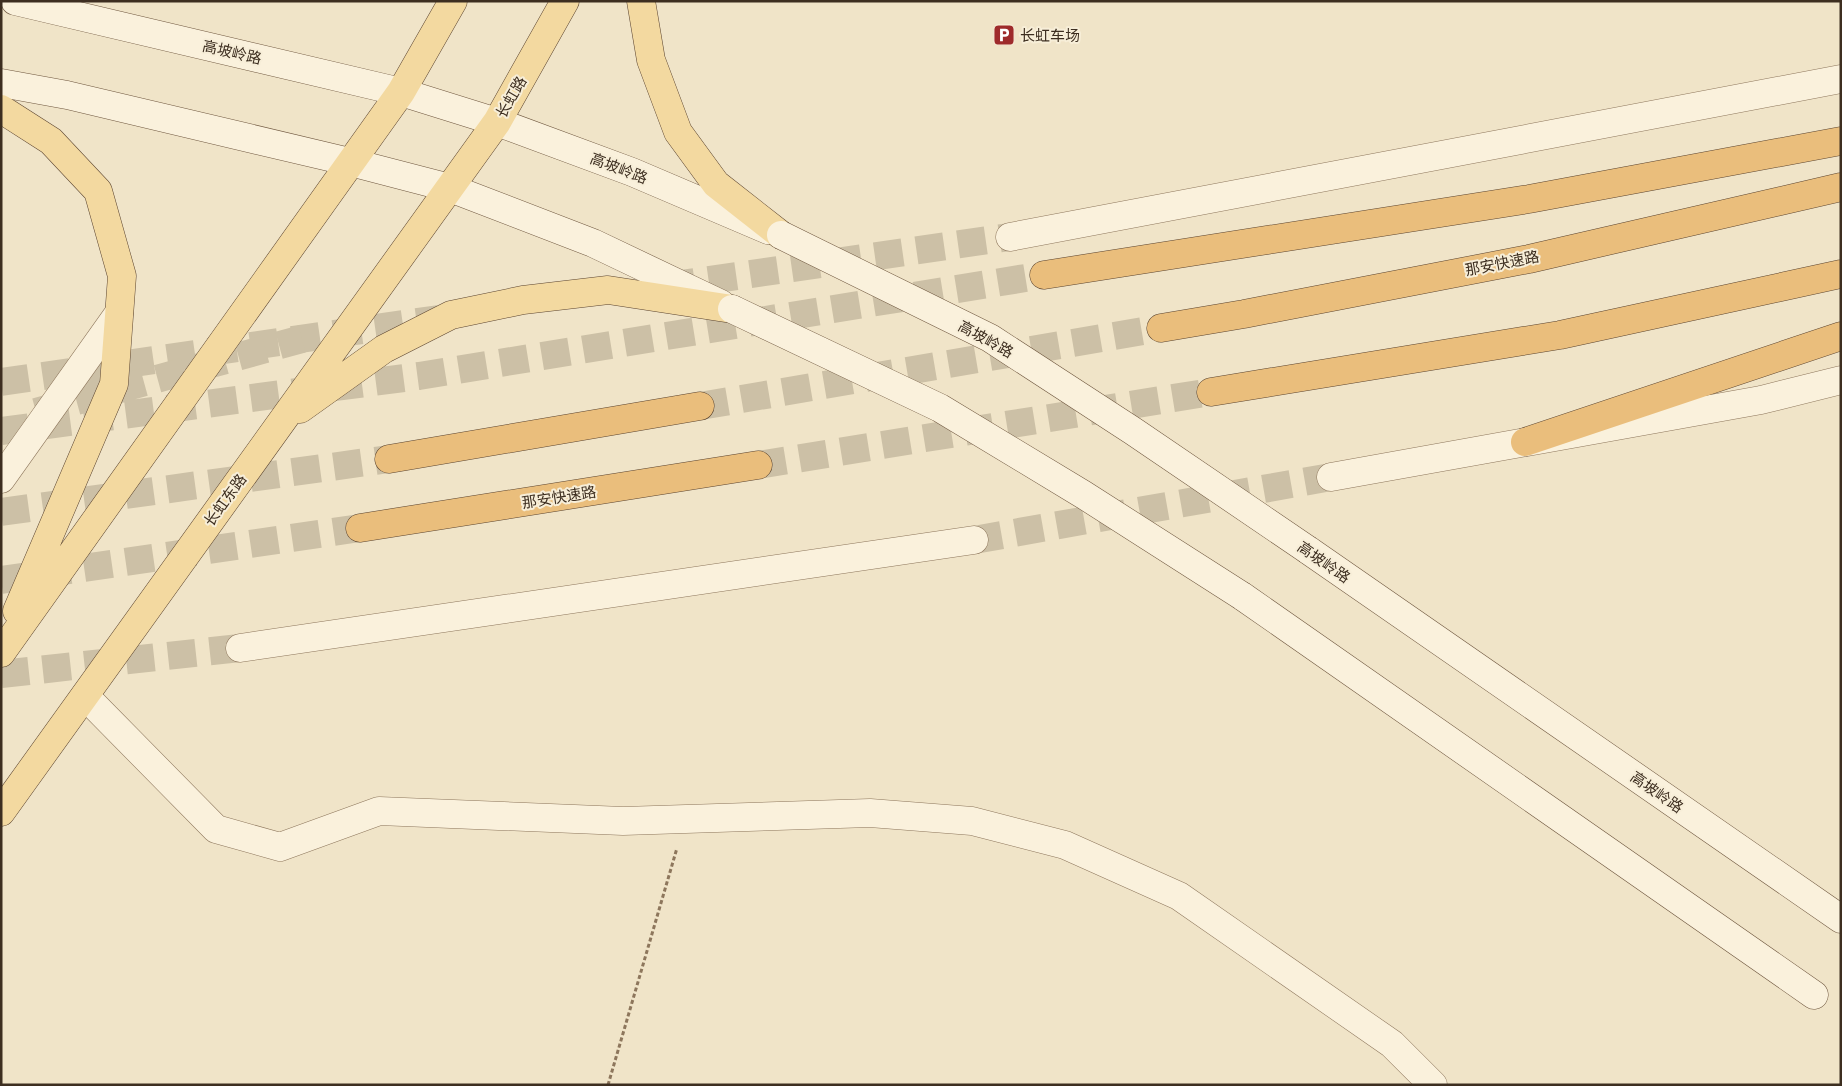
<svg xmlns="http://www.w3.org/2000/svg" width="1842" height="1086" font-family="'Libre Baskerville','Noto Sans SC',serif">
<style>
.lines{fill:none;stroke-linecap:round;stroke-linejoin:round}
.tertiary-tunnel{stroke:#ccc0a6;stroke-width:28;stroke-dasharray:28 14;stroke-linecap:butt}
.trunk-tunnel{stroke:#ccc0a6;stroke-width:28;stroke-dasharray:28 14;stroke-linecap:butt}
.tertiary-casing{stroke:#8d765c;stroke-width:29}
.secondary-casing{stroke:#6f573f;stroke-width:29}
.primary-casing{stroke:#5b4430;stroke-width:29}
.trunk-casing{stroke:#5b4430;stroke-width:29}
.path{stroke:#8d765c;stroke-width:3;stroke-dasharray:4 2.5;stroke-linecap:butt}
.tertiary{stroke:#faf1dc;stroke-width:28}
.secondary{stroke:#faf1dc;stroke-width:28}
.primary{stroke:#f3d9a0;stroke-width:28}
.trunk{stroke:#eabe7c;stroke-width:28}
.secondary-bridge-casing{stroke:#6f573f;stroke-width:29;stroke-linecap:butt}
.secondary-bridge{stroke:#faf1dc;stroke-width:28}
.labels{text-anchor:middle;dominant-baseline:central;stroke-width:4;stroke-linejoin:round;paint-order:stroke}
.poi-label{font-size:15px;fill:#3d2e20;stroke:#f7eed8;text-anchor:start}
.street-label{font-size:15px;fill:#3d2e20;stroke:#f7eed8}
</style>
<rect width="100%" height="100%" fill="#f0e4c8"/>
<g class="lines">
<path class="tertiary-tunnel" d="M667,286L1010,237
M1,382L439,319
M974,540L1331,477
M1,674L240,648"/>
<path class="trunk-tunnel" d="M700,406L1161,328
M36,412L302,339
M1,431L419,376L1044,275
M758,465L1211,392
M1,512L389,459
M1,580L360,528"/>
<g class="tertiary-casing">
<path id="tertiary" d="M1010,237L1841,79
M1331,477L1761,400L1841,380
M1,479L119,313
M240,648L974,540
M85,696L216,829L280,847L379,811L623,821L870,813L972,821L1065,845L1179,896L1392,1044L1433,1085"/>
</g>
<g class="secondary-casing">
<path id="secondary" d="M15,1L401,92L497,122L632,172L768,230
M1,83L67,95L350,162L450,188L593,243L721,304
M1308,550L1841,919
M1242,596L1814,995"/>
</g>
<g class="primary-casing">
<path id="primary" d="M641,1L651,60L678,132L716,184L781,235
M1,109L51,141L98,191L122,276L114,384L17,611
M300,409L384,349L451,315L523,300L608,290L732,309
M1,653L401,92L453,1
M1,812L497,122L565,1"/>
</g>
<g class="trunk-casing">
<path id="trunk" d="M1044,275L1529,199L1841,141
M1161,328L1244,314L1529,259L1841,187
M1211,392L1560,335L1841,274
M1525,442L1841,336
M389,459L700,406
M360,528L758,465"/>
</g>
<path class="path" d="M608,1085L677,848"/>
<use href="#tertiary" class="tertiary"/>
<use href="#secondary" class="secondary"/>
<use href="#primary" class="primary"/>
<use href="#trunk" class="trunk"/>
<g class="secondary-bridge-casing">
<path id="secondary-bridge" d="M781,235L990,338L1133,431L1308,550
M732,309L940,408L1084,495L1242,596"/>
</g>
<use href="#secondary-bridge" class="secondary-bridge"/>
</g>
<defs>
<g id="parking-square" transform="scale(1.125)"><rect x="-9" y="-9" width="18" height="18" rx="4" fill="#9e2a2b" stroke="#f7eed8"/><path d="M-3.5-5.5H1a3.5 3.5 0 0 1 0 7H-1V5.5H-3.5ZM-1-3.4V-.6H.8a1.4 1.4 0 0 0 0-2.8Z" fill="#fff"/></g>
</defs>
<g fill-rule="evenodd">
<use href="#parking-square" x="1004" y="35"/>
</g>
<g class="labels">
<g class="poi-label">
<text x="1020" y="35">长虹车场</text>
</g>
<g class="street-label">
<text transform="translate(232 52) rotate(13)">高坡岭路</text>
<text transform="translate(511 97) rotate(-60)">长虹路</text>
<text transform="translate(619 168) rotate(21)">高坡岭路</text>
<text transform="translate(1502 263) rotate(-11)">那安快速路</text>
<text transform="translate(986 339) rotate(29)">高坡岭路</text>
<text transform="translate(559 497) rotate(-9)">那安快速路</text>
<text transform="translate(225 500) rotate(-54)">长虹东路</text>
<text transform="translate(1324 562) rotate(35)">高坡岭路</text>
<text transform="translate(1657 792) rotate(35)">高坡岭路</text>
</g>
</g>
<rect width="1842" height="1086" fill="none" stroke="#3d2e20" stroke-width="5"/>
</svg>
